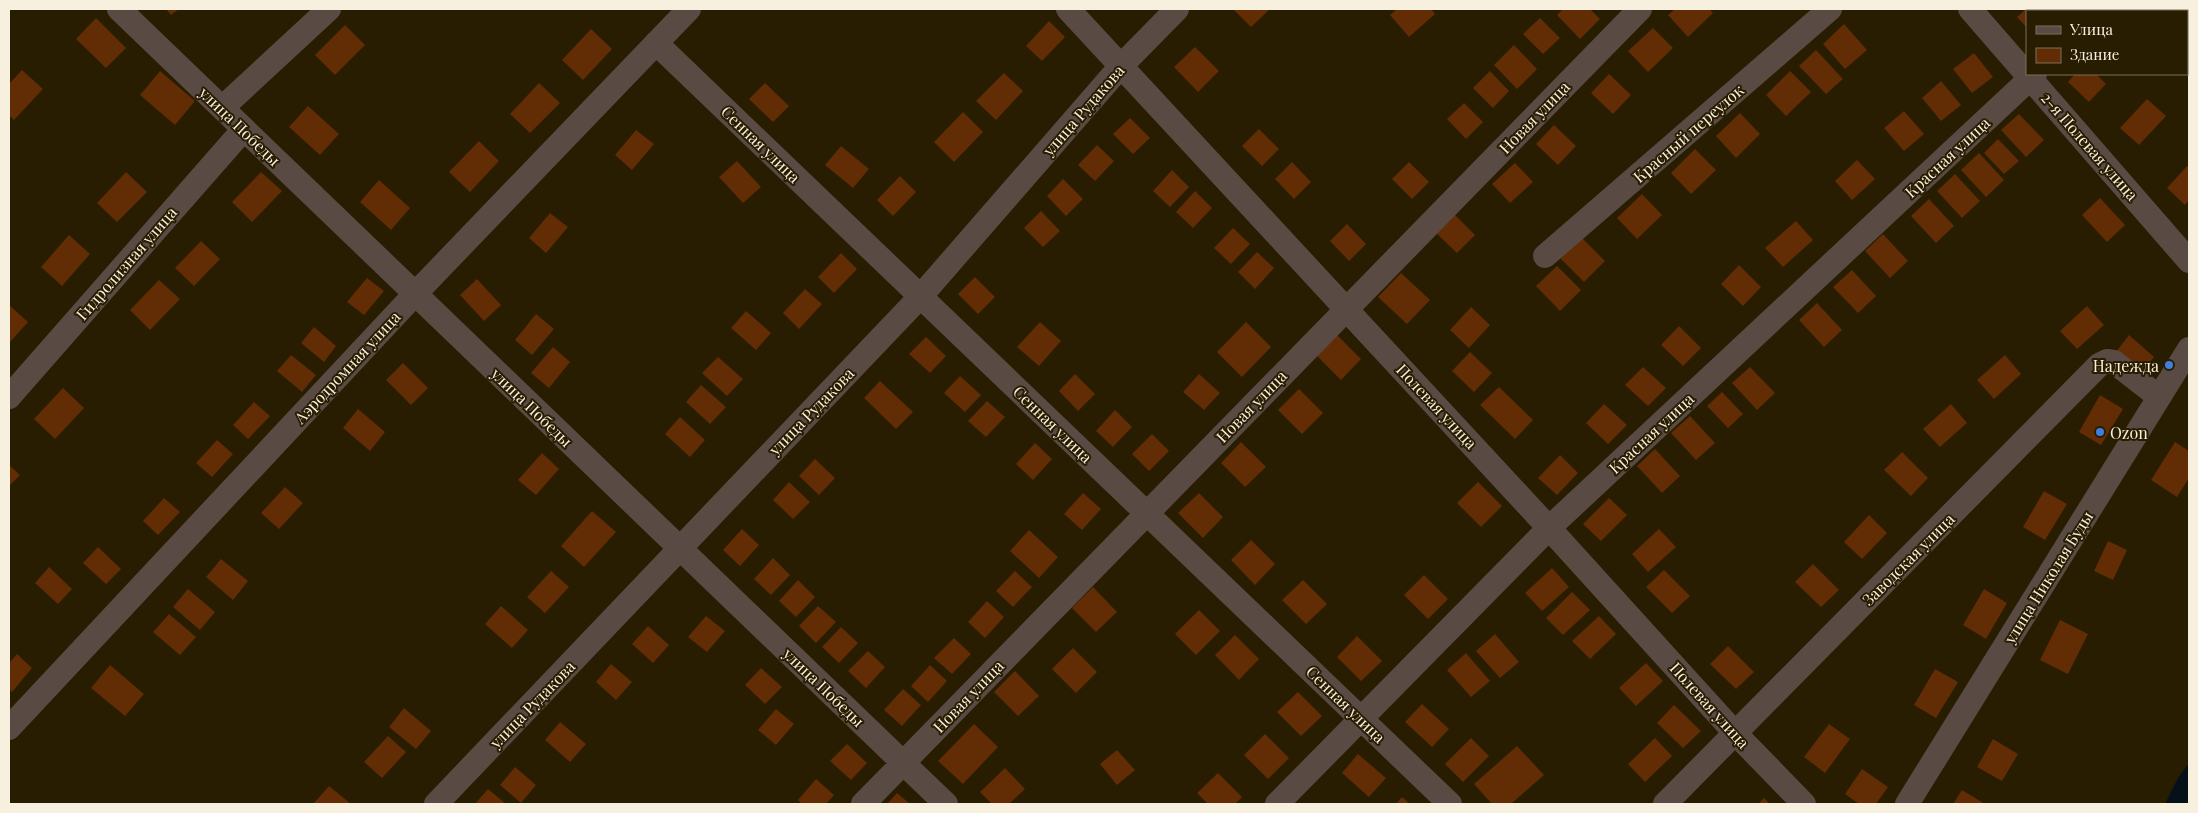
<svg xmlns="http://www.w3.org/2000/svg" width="2198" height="813" font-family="'Playfair Display',serif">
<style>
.water{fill:#051118}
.building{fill:#622c04}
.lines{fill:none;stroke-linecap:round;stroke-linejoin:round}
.minor{stroke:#594b44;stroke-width:24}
.shop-dot{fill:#3f7fe0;stroke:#281d01;stroke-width:2}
.labels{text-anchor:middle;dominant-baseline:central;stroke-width:4;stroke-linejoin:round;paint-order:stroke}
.street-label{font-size:16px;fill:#f8f0df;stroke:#281d01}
.poi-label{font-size:16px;fill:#f8f0df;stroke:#281d01;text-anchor:end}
</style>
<rect width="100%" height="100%" fill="#281d01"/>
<path class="water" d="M2189,763V804H2165L2178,778Z"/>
<path class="building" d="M166,9H179L171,15Z
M1233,9H1270L1251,27Z
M1397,9H1431L1435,14L1409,37L1390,15Z
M1563,9H1590L1600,19L1580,39L1557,15Z
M1675,9H1709L1713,13L1688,37L1668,15Z
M2026,9H2050L2052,11H2027V28L2017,17Z
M2140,9H2169L2170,11H2141Z
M96,18L126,48L106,68L76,39Z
M1540,18L1560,38L1543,54L1523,34Z
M1049,21L1065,37L1042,61L1026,46Z
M1844,24L1867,50L1845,69L1823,44Z
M345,25L365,45L335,75L315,55Z
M1653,28L1673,48L1648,72L1628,51Z
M591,29L612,49L583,80L562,60Z
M1514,45L1537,69L1517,89L1494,65Z
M1195,47L1219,71L1198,92L1174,67Z
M1816,50L1843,79L1826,94L1799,66Z
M1974,53L1993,77L1972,93L1953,69Z
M22,70L43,89L14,120L9,115V84Z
M160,71L195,101L175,125L140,95Z
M1490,71L1509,91L1493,108L1473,88Z
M1790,71L1811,92L1786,116L1766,95Z
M1004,73L1023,91L996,120L976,101Z
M1609,74L1631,95L1613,114L1591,93Z
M2075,74H2096L2106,84L2089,102L2068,82Z
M1941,81L1961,105L1941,121L1922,98Z
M539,83L560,103L530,133L510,114Z
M765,83L789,106L773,122L749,99Z
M2147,99L2166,116L2139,145L2120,128Z
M1464,103L1483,122L1466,139L1447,119Z
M308,106L339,134L320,155L289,127Z
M1904,111L1924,134L1904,151L1884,128Z
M963,112L983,132L954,162L934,142Z
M1740,113L1760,134L1736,158L1716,136Z
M2019,114L2044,140L2026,157L2001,130Z
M1130,118L1150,138L1133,154L1113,134Z
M1554,125L1576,146L1558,165L1536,144Z
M1259,129L1279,149L1262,166L1242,146Z
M636,130L654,144L632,170L615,155Z
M1998,139L2019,161L2004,174L1984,153Z
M479,141L499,161L470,192L449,172Z
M1097,145L1114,161L1095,181L1078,165Z
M841,146L869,169L853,188L825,165Z
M1695,149L1716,170L1691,194L1671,173Z
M1979,153L2004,180L1986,197L1961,170Z
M1857,160L1875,179L1852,200L1835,181Z
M737,161L761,187L743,203L719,177Z
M1292,162L1311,182L1294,199L1275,179Z
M1409,162L1429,182L1412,199L1392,179Z
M1515,163L1533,182L1510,203L1492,184Z
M2187,166L2189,168V200L2185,205L2167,188Z
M1172,170L1189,187L1170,207L1153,191Z
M126,172L147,192L117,222L97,203Z
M261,172L282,191L252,222L232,202Z
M1955,174L1980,201L1962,218L1937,191Z
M900,176L916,192L893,216L877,200Z
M1063,179L1083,199L1066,216L1047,196Z
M379,180L410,208L391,230L360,202Z
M1195,191L1212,208L1193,228L1176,212Z
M1642,194L1662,215L1637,239L1617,218Z
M2100,198L2125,225L2107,242L2082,215Z
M1929,199L1954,226L1936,243L1911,216Z
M1041,211L1060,231L1043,247L1024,228Z
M550,213L568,227L546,253L529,238Z
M1453,213L1475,235L1457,253L1435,232Z
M1796,221L1813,240L1783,267L1765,248Z
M1347,224L1366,244L1349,261L1330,241Z
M1233,228L1250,244L1231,264L1214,248Z
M1883,234L1908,261L1890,278L1865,251Z
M69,235L90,254L62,286L41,267Z
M1581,237L1605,261L1584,282L1560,258Z
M201,241L220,259L194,286L175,268Z
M1257,252L1274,268L1255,289L1238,272Z
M841,253L857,269L834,293L818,277Z
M1739,265L1761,287L1743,306L1721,284Z
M1557,266L1581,290L1560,311L1536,286Z
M1852,270L1876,296L1858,313L1833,287Z
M1401,273L1430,300L1407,324L1378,297Z
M975,277L995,297L978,314L958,294Z
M367,278L384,291L364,315L347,302Z
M477,279L501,305L484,321L460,295Z
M159,280L180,299L150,330L130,310Z
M805,289L822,304L799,329L783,313Z
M1817,303L1842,330L1824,347L1799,320Z
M9,305L28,322L9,343Z
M2087,306L2104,325L2077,349L2060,331Z
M1471,307L1490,325L1469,348L1450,330Z
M746,311L771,333L756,350L731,328Z
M536,314L554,329L532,355L515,340Z
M1040,322L1061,341L1039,366L1017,347Z
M1246,322L1271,347L1242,377L1217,352Z
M1679,326L1701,348L1683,366L1661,345Z
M314,327L336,346L324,362L301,343Z
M1337,335L1361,359L1341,380L1316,355Z
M2129,335L2154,357L2141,373L2116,352Z
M926,337L946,356L930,373L909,354Z
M553,347L570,362L549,388L531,373Z
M1470,352L1492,373L1474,392L1452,371Z
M291,355L316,375L302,392L277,371Z
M2005,355L2021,374L1994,399L1977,380Z
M718,357L743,379L727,396L702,373Z
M403,363L428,388L411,405L386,380Z
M1643,367L1666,388L1648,406L1625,385Z
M1750,367L1775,393L1757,410L1732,383Z
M1075,374L1095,394L1078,411L1059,391Z
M1199,374L1220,393L1204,410L1183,392Z
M960,376L981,395L965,412L944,393Z
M880,381L913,412L896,429L864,398Z
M701,385L726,407L710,424L686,402Z
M1499,387L1533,420L1515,439L1480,405Z
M63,388L84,408L55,439L34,419Z
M1299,389L1323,413L1302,434L1278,410Z
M1722,392L1743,414L1728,428L1707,406Z
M2100,395L2123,409L2101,445L2079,432Z
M987,401L1005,417L986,437L968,421Z
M254,402L270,416L248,439L233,425Z
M1604,404L1627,425L1608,444L1586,423Z
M1951,404L1967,423L1940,447L1923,429Z
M358,409L385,432L370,451L343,428Z
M1115,410L1132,427L1113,447L1096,431Z
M1690,416L1715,443L1696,460L1671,433Z
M680,417L705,440L690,457L665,434Z
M1152,434L1169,451L1149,471L1132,454Z
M217,440L233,454L212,477L196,463Z
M1241,442L1266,467L1245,487L1221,463Z
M2175,442L2189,451V478L2177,497L2151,480Z
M1035,443L1052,459L1033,480L1016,464Z
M1655,449L1680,476L1662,493L1637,466Z
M1902,452L1928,478L1911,496L1884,470Z
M542,453L559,469L536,495L518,480Z
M1560,455L1578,473L1557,495L1538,478Z
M815,459L835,478L819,495L799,476Z
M9,465L20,475L9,486Z
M789,482L810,502L793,519L773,500Z
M1478,482L1502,506L1481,527L1457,503Z
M285,487L303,503L279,529L261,513Z
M2044,491L2067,504L2045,540L2023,527Z
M1083,493L1101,509L1082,530L1064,514Z
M1199,493L1223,517L1203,538L1178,513Z
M164,498L180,512L158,535L143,521Z
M1609,498L1627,515L1601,541L1583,524Z
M592,511L616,532L584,567L561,546Z
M1869,515L1887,533L1862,559L1844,542Z
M742,529L759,545L740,566L723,550Z
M1659,529L1676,547L1648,572L1632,554Z
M1029,530L1058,557L1039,578L1010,551Z
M1251,540L1275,564L1255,585L1231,560Z
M2108,541L2127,550L2113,580L2094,571Z
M98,547L121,569L106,584L83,563Z
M773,558L790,575L771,595L754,579Z
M221,559L248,581L233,600L206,577Z
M1813,564L1839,590L1821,607L1795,582Z
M49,567L72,589L58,604L35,583Z
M1552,568L1569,587L1542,611L1525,593Z
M1664,570L1690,596L1672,613L1646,587Z
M551,571L569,587L545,613L527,597Z
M1015,571L1032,587L1013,607L996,591Z
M1424,575L1448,599L1428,619L1404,595Z
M798,580L815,597L796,617L779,601Z
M1303,580L1327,604L1306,624L1282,600Z
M1093,587L1117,612L1096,632L1072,608Z
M188,589L215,612L200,630L173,607Z
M1984,589L2007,603L1986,639L1963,625Z
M1572,592L1590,610L1563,635L1546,618Z
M987,601L1004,617L985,638L968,622Z
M501,606L528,630L512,648L485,624Z
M818,606L836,622L816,643L799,626Z
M1199,610L1220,631L1196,655L1175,634Z
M169,614L196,637L180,655L153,632Z
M706,616L725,631L707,652L688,637Z
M1599,616L1616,634L1590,659L1572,641Z
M2060,620L2088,634L2068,674L2040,660Z
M648,626L669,645L653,663L632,644Z
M841,627L858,643L839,663L822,647Z
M1495,634L1519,662L1500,678L1476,651Z
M1235,635L1259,659L1239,680L1215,655Z
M1357,636L1382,661L1361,681L1337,657Z
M954,638L971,654L952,674L934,658Z
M1728,646L1754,672L1736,689L1710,664Z
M1073,648L1097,672L1076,693L1052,669Z
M868,651L885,667L866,688L848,671Z
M1466,653L1490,681L1471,697L1447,670Z
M17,654L32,668L12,692L9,689V663Z
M1646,663L1663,681L1636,706L1619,688Z
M611,664L632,682L616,700L596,682Z
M110,665L144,694L125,716L91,688Z
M930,665L947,681L928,702L911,686Z
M761,668L782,687L765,704L745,685Z
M1935,669L1958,682L1936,718L1914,705Z
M1015,671L1039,696L1018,716L994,692Z
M903,689L921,705L902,726L884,710Z
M1298,692L1322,716L1301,736L1277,712Z
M1422,704L1449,729L1432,747L1405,722Z
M1674,705L1701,731L1683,748L1657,723Z
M404,708L431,731L416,749L389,727Z
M776,709L794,724L776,745L758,730Z
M560,722L586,744L570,762L545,740Z
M974,724L998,747L963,784L938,761Z
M1829,724L1850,739L1825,773L1804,757Z
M1265,734L1289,758L1268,779L1244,755Z
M388,736L406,752L382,778L364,762Z
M1471,738L1489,756L1463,782L1445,764Z
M1655,738L1672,756L1645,782L1628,764Z
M1993,739L2018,754L2002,781L1977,767Z
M847,744L867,763L851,780L830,761Z
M1517,746L1544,775L1511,804H1492L1474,784Z
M1117,750L1135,770L1117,785L1100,764Z
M1358,754L1386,778L1369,797L1342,773Z
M515,767L536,785L521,803L500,785Z
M1005,768L1025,789L1009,804H992L980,792Z
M1862,769L1888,787L1876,804H1859L1845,794Z
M1218,773L1242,797L1235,804H1208L1197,793Z
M816,779L834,795L826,804H802L798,800Z
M329,786L351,804H313Z
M488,789L506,804H475Z
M1962,790L1985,804H1953Z
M897,793L910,804H887Z
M1402,797L1410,804H1396Z
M1764,798L1770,804H1758Z"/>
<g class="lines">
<path class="minor" d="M119,9L946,804
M1068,9L1549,528L1736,734L1804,804
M1970,9L2189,261
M2101,11L2103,9
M656,43L1450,804
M222,108L329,9
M1545,256L1830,9
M9,397L244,129
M9,728L415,294L689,9
M436,804L920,297L1121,66L1177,9
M863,804L1640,9
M1277,804L1549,528L2035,74
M1665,804L2099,365L2107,361L2114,362L2159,397
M1907,804L2189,349"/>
</g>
<g class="shop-dot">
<circle cx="2169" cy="365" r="5"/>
<circle cx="2100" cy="432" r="5"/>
</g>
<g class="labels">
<g class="street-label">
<text transform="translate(1083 110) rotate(-49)">улица Рудакова</text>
<text transform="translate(1534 117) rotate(-46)">Новая улица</text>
<text transform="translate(240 126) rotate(44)">улица Победы</text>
<text transform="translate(1688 133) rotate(-41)">Красный переулок</text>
<text transform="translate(761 144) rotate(44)">Сенная улица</text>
<text transform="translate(2090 146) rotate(49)">2-я Полевая улица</text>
<text transform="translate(1947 157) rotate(-43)">Красная улица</text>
<text transform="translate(126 263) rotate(-49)">Гидролизная улица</text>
<text transform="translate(347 367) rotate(-47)">Аэродромная улица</text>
<text transform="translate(1251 406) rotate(-46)">Новая улица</text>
<text transform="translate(1437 406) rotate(47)">Полевая улица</text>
<text transform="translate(532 407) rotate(44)">улица Победы</text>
<text transform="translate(811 411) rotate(-46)">улица Рудакова</text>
<text transform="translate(1053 424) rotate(44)">Сенная улица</text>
<text transform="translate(1651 433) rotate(-43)">Красная улица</text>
<text transform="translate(1908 559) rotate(-45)">Заводская улица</text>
<text transform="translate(2048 577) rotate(-58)">улица Николая Буды</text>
<text transform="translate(824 687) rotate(44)">улица Победы</text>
<text transform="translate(968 696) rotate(-46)">Новая улица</text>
<text transform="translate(532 704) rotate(-46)">улица Рудакова</text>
<text transform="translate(1346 704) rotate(44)">Сенная улица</text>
<text transform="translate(1710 705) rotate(48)">Полевая улица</text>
</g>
<g class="poi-label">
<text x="2159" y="365">Надежда</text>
<text x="2110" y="432" text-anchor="start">Ozon</text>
</g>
</g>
<rect width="2198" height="813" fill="none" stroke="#f8f0df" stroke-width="20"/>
<rect x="2026" y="10" width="162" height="65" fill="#281d01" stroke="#7b715a"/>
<rect x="2036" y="26" width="25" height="8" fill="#594b44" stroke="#7b715a"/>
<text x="2070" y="35" font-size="15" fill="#f8f0df">Улица</text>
<rect x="2036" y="48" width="25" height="15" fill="#622c04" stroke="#7b715a"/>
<text x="2070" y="60" font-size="15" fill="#f8f0df">Здание</text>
</svg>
